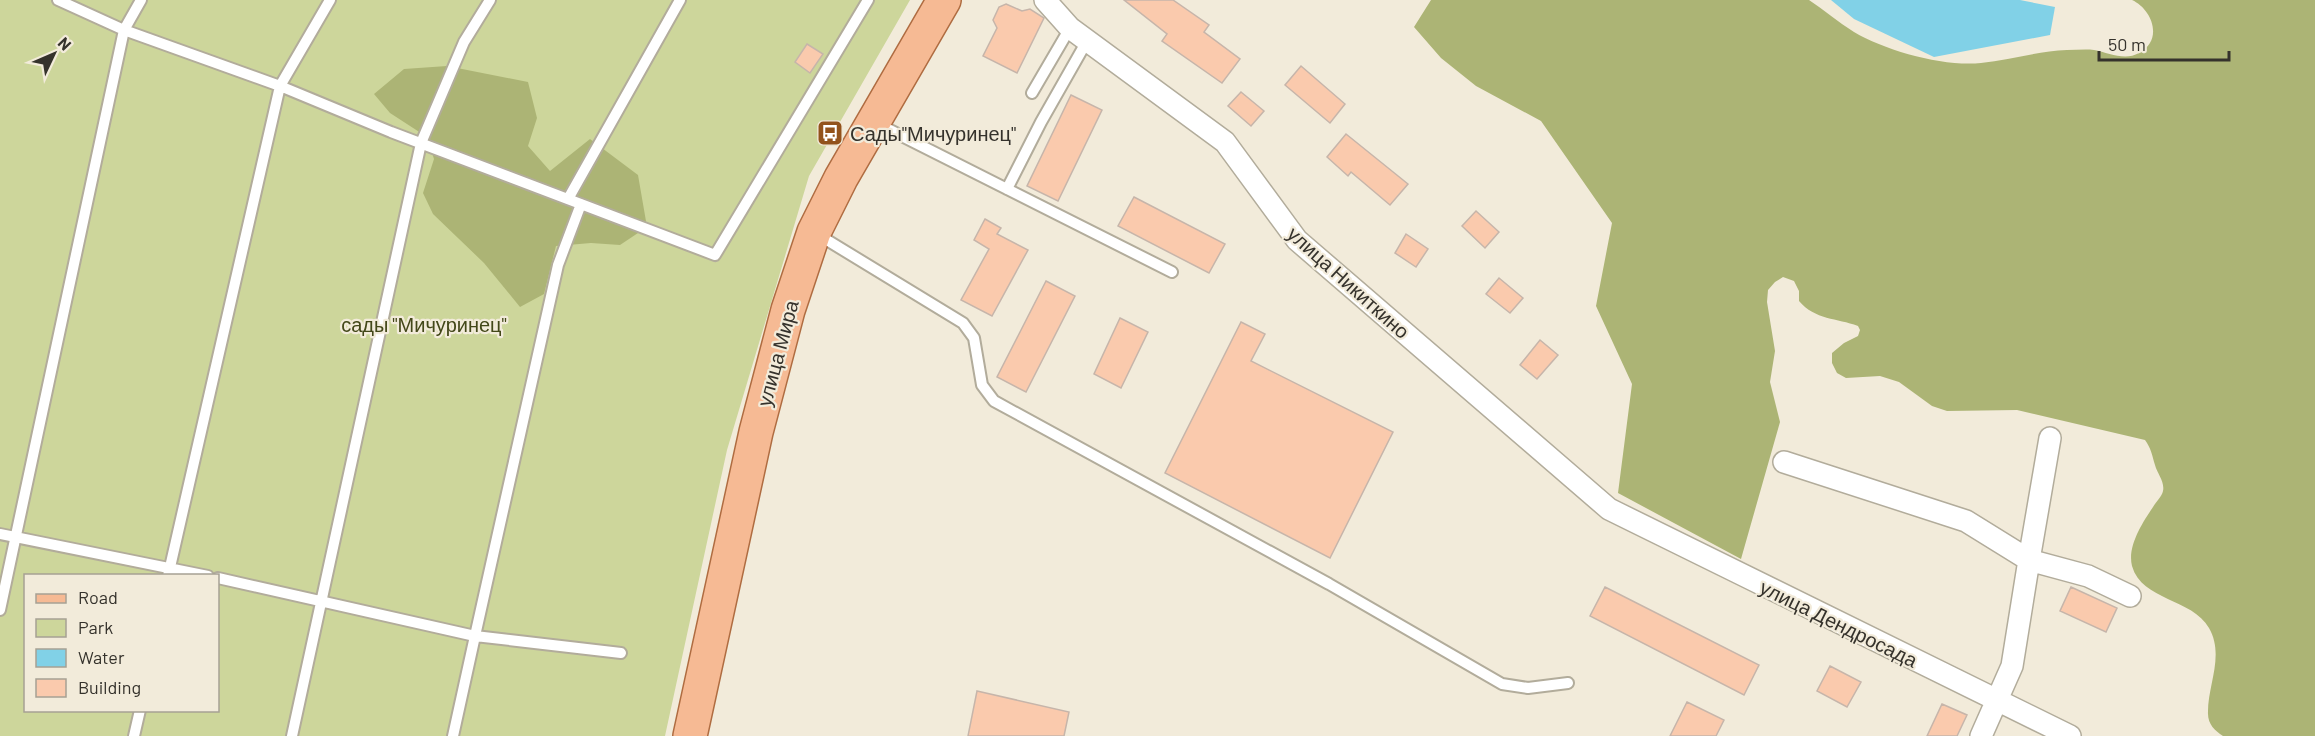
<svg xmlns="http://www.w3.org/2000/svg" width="2315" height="736" font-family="Barlow,sans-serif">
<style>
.green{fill:#cdd69b;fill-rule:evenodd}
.forest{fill:#acb475}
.water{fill:#81d1e7}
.building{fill:#facaad;stroke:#c6b5aa;stroke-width:1.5}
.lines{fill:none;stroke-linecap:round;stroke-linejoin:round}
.service-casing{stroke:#b2ac9b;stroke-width:14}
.minor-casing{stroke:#b2ac9b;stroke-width:24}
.primary-casing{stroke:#af6c41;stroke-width:36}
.service{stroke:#fff;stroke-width:10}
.minor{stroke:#fff;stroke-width:21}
.primary{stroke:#f6ba94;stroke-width:33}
.labels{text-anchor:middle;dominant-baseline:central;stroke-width:4.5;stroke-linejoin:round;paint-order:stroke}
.poi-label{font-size:20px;fill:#35322c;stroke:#f2ebda;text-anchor:start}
.street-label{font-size:20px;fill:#35322c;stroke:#f2ebda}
.park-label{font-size:20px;fill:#434819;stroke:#f2ebda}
</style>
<rect width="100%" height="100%" fill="#f2ebda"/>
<path class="green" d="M0,0H910L809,176L727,450L665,736H0ZM26,576H218V710H26Z"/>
<path class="forest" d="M1431,0H1809C1824,10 1838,22 1854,32C1886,51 1944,67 1981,63C2010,60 2038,51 2067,50C2076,50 2086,49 2094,50C2109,53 2125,61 2139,53C2164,40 2152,9 2132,0H2315V736H2223C2215,731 2208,724 2208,714C2207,686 2225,656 2209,628C2192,598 2142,601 2132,566C2127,546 2143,522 2153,507C2156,502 2162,496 2163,491C2165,482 2157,473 2155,465C2152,455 2151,448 2145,440L2017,410L1947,411L1932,406L1899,382L1880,376L1846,378L1837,373L1832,363V353L1844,343L1858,336L1860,330L1858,326C1837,318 1815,320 1799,301V291L1794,281L1783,277L1775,282L1768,290L1767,302L1775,351L1770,382L1780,422L1741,559L1618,493L1632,384L1596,306L1612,223L1541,121L1476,86L1441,58L1414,27Z
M447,66L528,82L537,118L528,146L550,171L590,139L638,175L647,227L620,245L591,243L556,246L544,294L520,307L484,263L433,214L423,193L434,159L427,137L390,113L374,94L404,69Z"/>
<path class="water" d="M1831,0H2020L2055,7L2050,35L1934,57L1854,19Z"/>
<path class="building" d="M1124,0H1173L1209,25L1204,32L1240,59L1222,83L1162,41L1167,34Z
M1006,4L1022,11L1030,9L1044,18L1017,73L983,56L997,28L993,20L999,7Z
M807,44L823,54L810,73L795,62Z
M1301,66L1345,104L1330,123L1285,85Z
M1241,92L1264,111L1251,126L1228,106Z
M1071,95L1102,110L1058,201L1027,186Z
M1346,134L1408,184L1390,205L1351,172L1348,176L1327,157Z
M1134,197L1225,244L1209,273L1118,226Z
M1476,211L1499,232L1485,248L1462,226Z
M985,219L1001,228L997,234L1028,250L992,316L961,300L989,249L974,240Z
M1406,234L1428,249L1416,267L1395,253Z
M1499,278L1523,298L1510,313L1486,294Z
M1046,281L1075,296L1026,392L997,377Z
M1120,318L1148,332L1121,388L1094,374Z
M1241,322L1265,334L1251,361L1393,432L1330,558L1165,473Z
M1540,340L1558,355L1537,379L1520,365Z
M1605,587L1759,665L1744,695L1590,616Z
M2071,587L2117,608L2106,632L2060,611Z
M1830,666L1861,682L1847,707L1817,691Z
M977,691L1069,712L1064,736H968Z
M1687,702L1724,720L1716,736H1670Z
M1942,704L1967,715L1957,736H1927Z"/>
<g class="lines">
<g class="service-casing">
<path id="service" d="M58,0L124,30L280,86L391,132L715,255L868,0
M1032,93L1070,28
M876,123L1172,272
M1007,189L1041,122L1087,41
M568,199L680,0
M817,234L963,323L974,338L982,385L994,401L1329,584L1502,684L1528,688L1568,683
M0,534L208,576
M168,576L280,86L330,0
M218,578L475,636L558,265L581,204
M0,610L124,30L141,0
M134,736L140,710
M292,736L421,143L464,42L490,0
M453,736L475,636L621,653"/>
</g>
<g class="minor-casing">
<path id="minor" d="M1045,0L1070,28L1225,142L1297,240L1609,509L2070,736
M1784,462L1966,521L2029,560L2050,438
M1981,736L2012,666L2029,560L2088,576L2130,596"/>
</g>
<g class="primary-casing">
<path id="primary" d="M690,736L756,432L788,310L814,232L841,178L944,0"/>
</g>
<use href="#service" class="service"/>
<use href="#minor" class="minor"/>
<use href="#primary" class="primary"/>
</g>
<defs>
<g id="bus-square" transform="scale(1.35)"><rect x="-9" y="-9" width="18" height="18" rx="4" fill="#92521b" stroke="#f2ebda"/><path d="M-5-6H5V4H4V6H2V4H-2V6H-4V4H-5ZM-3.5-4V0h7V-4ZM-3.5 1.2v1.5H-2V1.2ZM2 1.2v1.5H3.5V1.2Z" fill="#fff"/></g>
</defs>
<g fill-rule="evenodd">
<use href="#bus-square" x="830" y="133"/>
</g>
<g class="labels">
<g class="poi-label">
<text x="850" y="133">Сады"Мичуринец"</text>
</g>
<g class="street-label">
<text transform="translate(1349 282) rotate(42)">улица Никиткино</text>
<text transform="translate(777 353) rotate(-75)">улица Мира</text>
<text transform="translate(1839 623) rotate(26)">улица Дендросада</text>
</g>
<g class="park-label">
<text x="424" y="324">сады "Мичуринец"</text>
</g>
</g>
<rect x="24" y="574" width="195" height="138" fill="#f2ebda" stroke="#a6a194" stroke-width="1.5"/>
<rect x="36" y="594" width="30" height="9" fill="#f6ba94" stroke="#a6a194" stroke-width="1.5"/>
<text x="78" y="604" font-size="18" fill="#35322c">Road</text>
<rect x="36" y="619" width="30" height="18" fill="#cdd69b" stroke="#a6a194" stroke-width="1.5"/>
<text x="78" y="634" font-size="18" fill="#35322c">Park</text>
<rect x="36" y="649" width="30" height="18" fill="#81d1e7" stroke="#a6a194" stroke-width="1.5"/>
<text x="78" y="664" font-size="18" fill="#35322c">Water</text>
<rect x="36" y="679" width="30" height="18" fill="#facaad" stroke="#a6a194" stroke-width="1.5"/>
<text x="78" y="694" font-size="18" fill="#35322c">Building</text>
<g transform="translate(54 54) rotate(46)" stroke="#f2ebda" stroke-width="4.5" paint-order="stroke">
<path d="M0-4.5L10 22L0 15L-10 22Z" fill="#35322c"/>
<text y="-9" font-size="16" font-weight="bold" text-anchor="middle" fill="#35322c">N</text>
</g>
<path d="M2099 51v9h130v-9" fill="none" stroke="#35322c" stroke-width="3"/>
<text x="2108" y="51" font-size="18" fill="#35322c" stroke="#f2ebda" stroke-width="4.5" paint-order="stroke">50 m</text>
</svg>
